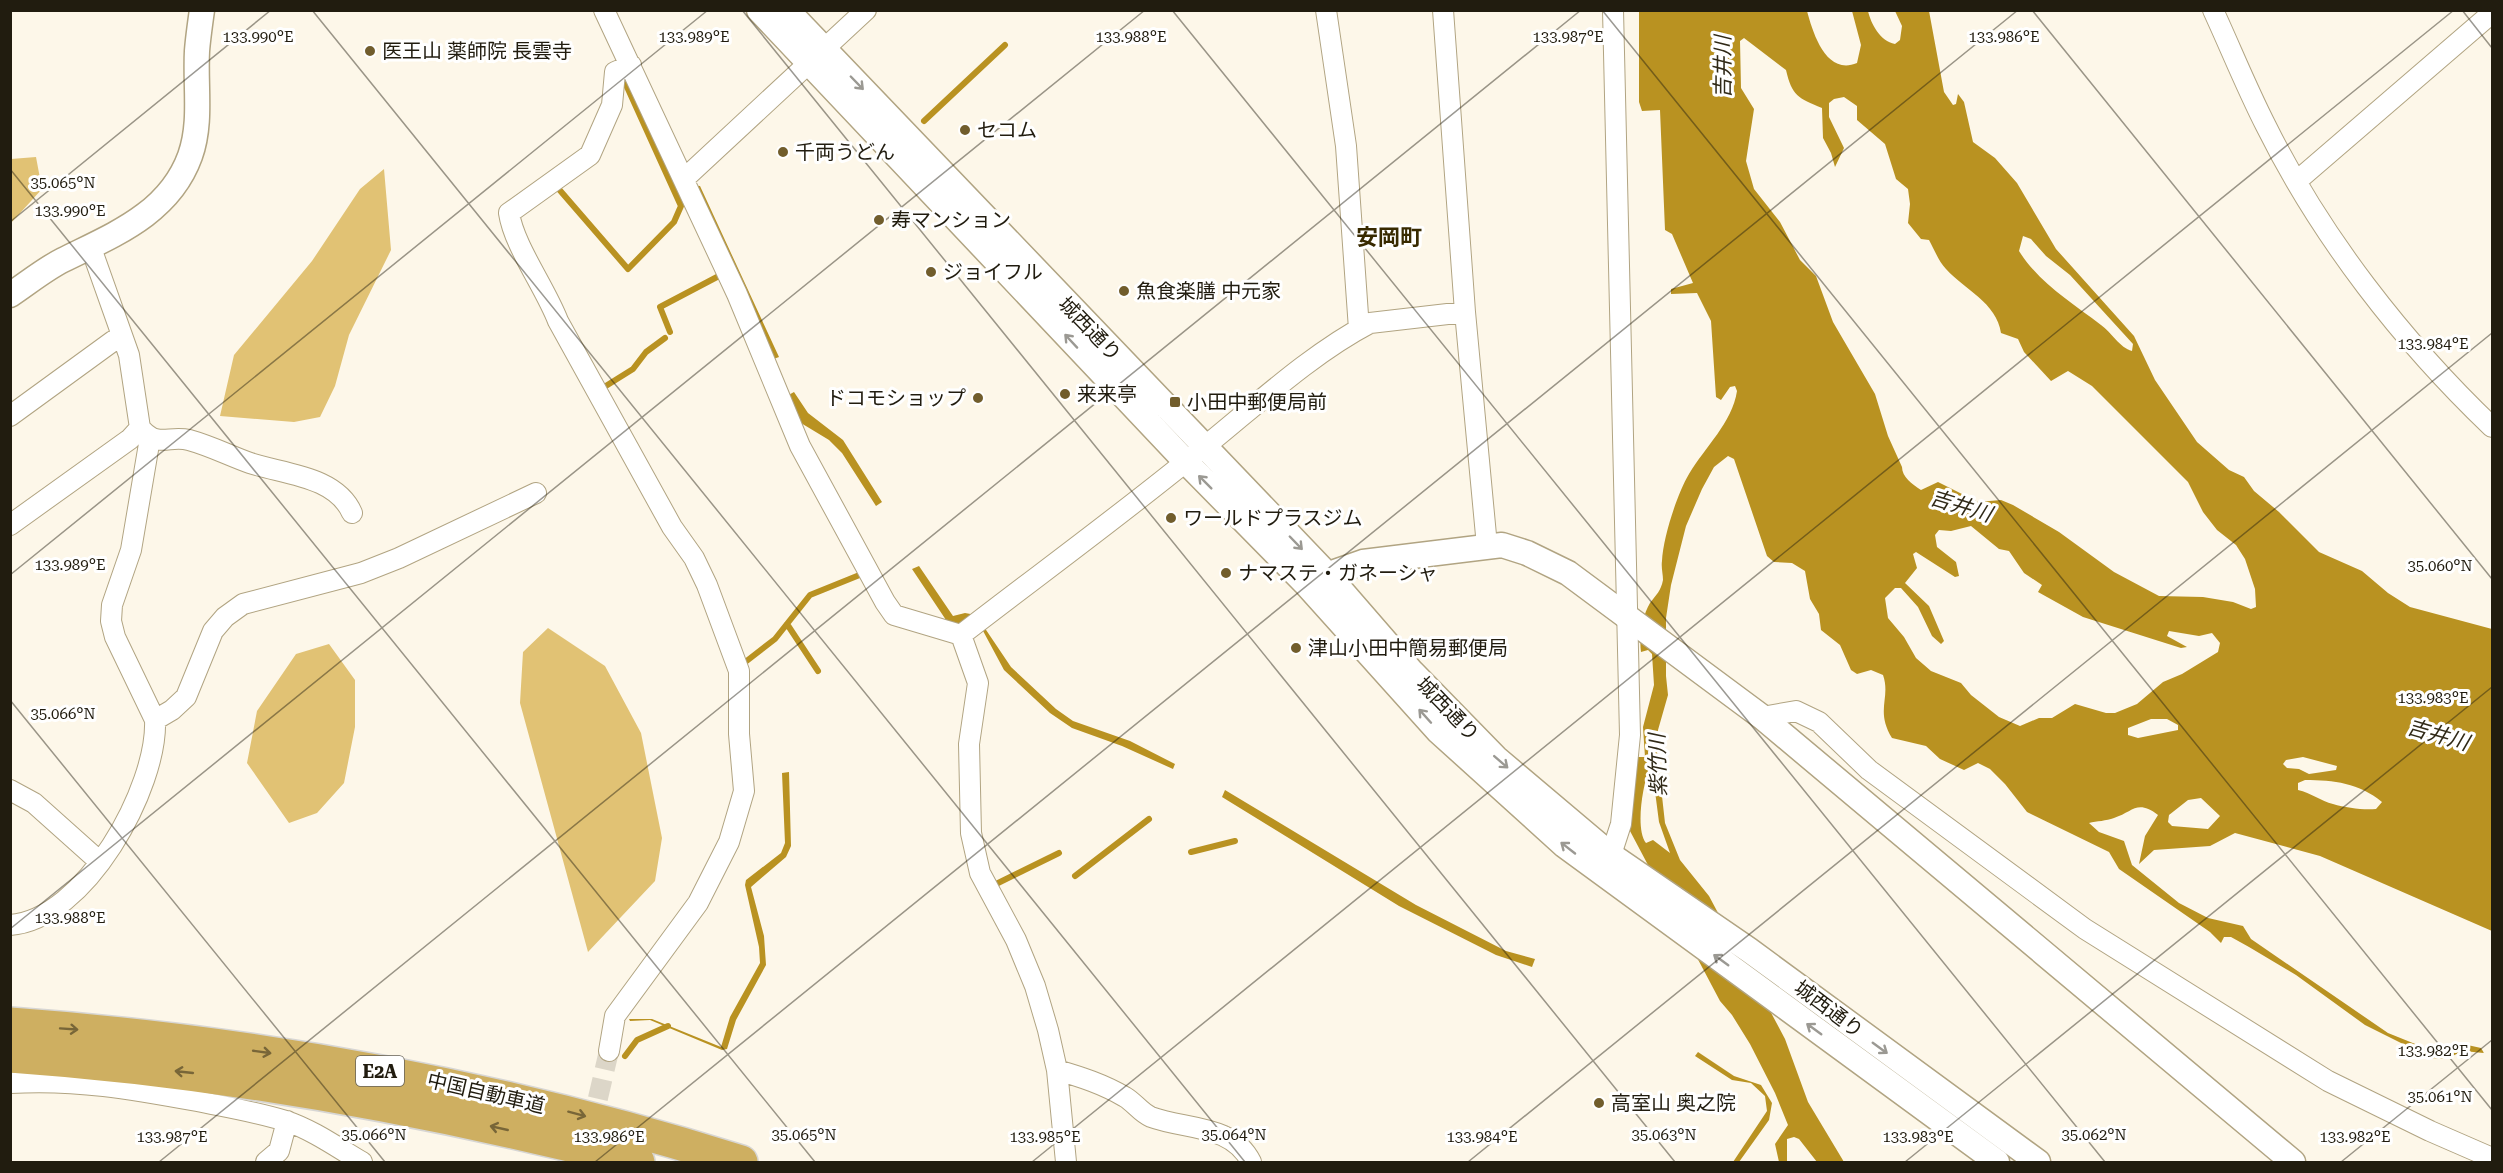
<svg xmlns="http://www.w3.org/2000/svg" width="2503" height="1173" font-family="'Roboto Serif','Noto Sans JP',serif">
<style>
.green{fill:#e1c274}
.water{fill:#b99221;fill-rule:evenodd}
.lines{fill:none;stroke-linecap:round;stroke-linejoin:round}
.stream{stroke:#b99221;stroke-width:6}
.minor-tunnel{stroke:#dcd6c8;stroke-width:20;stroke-dasharray:20 10;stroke-linecap:butt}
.minor-casing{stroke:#b1a482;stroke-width:22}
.tertiary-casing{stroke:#b1a482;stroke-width:27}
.motorway-casing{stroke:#d7d6d4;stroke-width:36}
.minor{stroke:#fff;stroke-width:20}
.tertiary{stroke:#fff;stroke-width:24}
.motorway{stroke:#ceaf61;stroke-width:33}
.oneway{stroke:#9b9993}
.oneway2{stroke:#786638}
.ticks{fill:none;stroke:#211c0f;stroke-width:1.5;stroke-opacity:0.45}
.poi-dot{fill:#715d2c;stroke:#fff;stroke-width:2}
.labels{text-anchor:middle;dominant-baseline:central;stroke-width:6;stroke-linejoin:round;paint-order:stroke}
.shield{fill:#fff;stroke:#646057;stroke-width:1.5}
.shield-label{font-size:18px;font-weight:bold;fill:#211c0f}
.poi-label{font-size:20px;fill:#211c0f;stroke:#fff;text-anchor:start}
.street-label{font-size:20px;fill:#211c0f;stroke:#fff}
.water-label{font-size:21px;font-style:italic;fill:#302917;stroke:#fff}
.quarter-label{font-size:22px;font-weight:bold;fill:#382a00;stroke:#fff}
.ticks-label{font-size:15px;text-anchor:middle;fill:#211c0f;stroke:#fff;stroke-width:6;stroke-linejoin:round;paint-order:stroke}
</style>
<rect width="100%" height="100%" fill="#fdf7e9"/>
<path class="green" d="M36,157L42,189L11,223V159Z
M384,169L391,250L349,335L335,386L320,417L294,422L220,416L234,355L312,261L360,189Z
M548,628L605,666L641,733L662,838L655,881L588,952L520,703L523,652Z
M329,644L355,680V727L344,783L317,813L289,823L247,763L257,711L296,654Z"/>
<path class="water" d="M1639,11H1807C1813,33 1826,76 1857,63L1861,45L1852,11H1868C1871,24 1880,41 1895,44L1900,40L1902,26L1895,11H1929L1944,92L1953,105L1956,104L1958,94L1964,102L1973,142L1995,158L2017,183L2056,249L2134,336L2155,380L2197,442L2229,470L2244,477L2254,491L2279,512L2319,552L2362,571L2388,593L2410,607L2492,629V931L2320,856L2235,833L2210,846L2154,850L2139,864L2145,836L2158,815C2137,799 2133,812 2114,818C2106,821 2097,821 2089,823L2099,832L2124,841L2132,865L2179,903L2208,918L2243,926L2251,939L2388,1033L2440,1054L2463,1044L2481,1048L2484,1053L2463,1051L2446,1059L2431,1058L2365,1025L2296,975L2249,947L2231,937H2224L2221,943L2210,932L2119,869L2109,852L2027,812L2005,784L1990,769L1978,763L1964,770L1940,759L1926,746L1892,738C1875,710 1891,698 1883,675L1871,670L1857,674L1851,670L1840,645L1821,630L1819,614L1810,599L1805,571L1792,563L1774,562L1767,556L1734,459L1728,456L1714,467L1702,489L1686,526L1671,585L1666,618V676L1668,695L1658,730L1657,751L1665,823L1680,860L1709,896L1785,1039L1808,1102L1844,1162H1817L1799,1139L1794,1137L1787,1139V1162H1779L1775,1144L1788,1125L1775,1093L1750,1044L1732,1015L1720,1001L1630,831L1628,832L1631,757H1645L1643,727L1654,685L1652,654L1648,650L1641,652C1639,638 1642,616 1650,603C1656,595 1661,591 1663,580C1663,574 1661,567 1662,561C1663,538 1677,494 1689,474C1705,447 1732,423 1737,391L1735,386L1730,387L1721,400L1716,397L1711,321L1697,293L1671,294V289L1693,283L1672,234L1665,230L1660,110L1642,111L1639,102ZM1744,38L1786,70C1792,96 1798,98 1822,108L1823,138L1831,153L1835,167L1844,148L1829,117V103L1834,99L1844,97L1857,106V120L1885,144L1896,179L1908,189L1910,204L1908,223L1921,239L1929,240C1934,249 1939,262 1946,269C1964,289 1997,303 2001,333L2018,339L2024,352L2051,381L2068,371L2092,386L2188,482L2203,512L2217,530L2236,545L2245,559L2255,589L2256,607L2251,609L2233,602L2203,597L2159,596L2114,572L2059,532L2013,505L2001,500L1978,502L1938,482L1921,490C1912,484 1902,477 1902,467L1888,436L1875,394L1833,322L1816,276L1800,260L1780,222L1754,189L1746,161L1754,109L1741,88L1740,41ZM2023,236L2031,239L2046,256L2070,275L2133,344L2132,351C2120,348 2111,332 2101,325C2071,302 2040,284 2019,251ZM1971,526L1999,549L2009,551L2024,573L2042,585L2038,592L2083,617L2181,648L2187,647L2167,636L2169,631L2199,636L2212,633L2220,643L2218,652L2182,674L2163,682L2137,704L2115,713H2106L2075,704L2052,718H2039L2020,726L1999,717L1971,695L1961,683L1931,671L1916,658L1904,637L1888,618L1885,598L1895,588H1901L1918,607L1932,636L1941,644L1944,641L1929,606L1905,583L1917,568L1913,554L1916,552L1955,577L1959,576L1956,562L1937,547L1935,535L1939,530L1951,531ZM2151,719H2167L2178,725V730L2138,738L2128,735V728ZM2303,757L2337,766L2336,770L2309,774L2299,769L2287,768L2283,764L2286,760ZM1649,769L1653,776L1659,822L1670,853L1653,840L1646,843C1635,829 1643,785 1649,769ZM2305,780C2334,780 2359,783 2382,802L2376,809C2363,810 2346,808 2333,804C2321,801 2311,793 2298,790V783ZM2201,798L2220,816L2208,829L2172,826L2168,822L2169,815L2188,800Z
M676,184L700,186L779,357L771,360Z
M794,392L808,413L843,440L882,502L876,506L842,453L829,440L796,420L785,397Z
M919,566L953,616L965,613L976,615L1011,667L1056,709L1073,721L1130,741L1175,764L1173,769L1122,746L1072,728L1050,713L1004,670L982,629L950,626L912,569Z
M789,772L791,846L786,857L751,887L764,936L766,965L736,1020L727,1049L722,1050L650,1020L630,1021L629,1019H652L721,1047L730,1017L760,963L759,947L745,885L746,880L781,853L785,843L782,773Z
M1225,790L1416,905L1506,951L1535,959L1532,967L1496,955L1399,906L1222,797Z
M1698,1052L1734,1076L1761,1085L1772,1103L1769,1120L1739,1162H1733L1767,1111L1765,1096L1751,1083L1732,1080L1695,1056Z"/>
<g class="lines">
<path class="stream" d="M924,121L1005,45
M557,187L628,269L674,222L681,206L623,78
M670,332L660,307L717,277
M601,389L633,369L646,352L665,338
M787,624L818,671
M744,663L775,639L810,595L862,574
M1191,852L1235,841
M1075,876L1149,819
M992,886L1059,853
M625,1056L637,1040L668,1026"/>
<path class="minor-tunnel" d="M591,1128L609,1051"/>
<g class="minor-casing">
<path id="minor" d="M604,10L737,294L800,446L885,602L894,615L961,635
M1326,10L1346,146L1359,329
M1443,10L1465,312L1487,546
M2213,10C2231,49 2247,89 2266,126C2321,237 2403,342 2492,427
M684,179L866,10
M2298,180L2492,13
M10,416L113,341L123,338
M142,430C159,448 169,435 189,440C211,446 230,456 250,463C283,474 336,476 352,513
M10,525L130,439L140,428L129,355L91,248
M961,635C1036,577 1114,520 1188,460C1246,415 1305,357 1370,323L1465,312
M961,635L978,683L969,744L971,833L980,873L1016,940L1035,986L1048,1030L1057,1070L1066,1162
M1762,717L1796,711L1819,722L1869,770L2085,929L2328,1081L2430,1131L2492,1158
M155,720L172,710L186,697L213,631L225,617L243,604L361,573L399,558L536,493
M10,790L34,803L100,862
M1607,867L1621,824L1630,735L1613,10
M10,925C85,920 158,787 155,720L115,637L111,621L112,605L131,550L150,438
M609,1051L615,1016L698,903L729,842L744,791L739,734V671L707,585L694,558L672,527L558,321C545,287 514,246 509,213L590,155L612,105L615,72L631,65
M1057,1070C1081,1077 1103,1084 1125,1097C1134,1102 1141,1113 1151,1117C1186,1130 1232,1124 1251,1162
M10,1083C76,1079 132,1089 197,1101C226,1107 257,1112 286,1121C313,1130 338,1148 362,1162
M266,1162L279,1151L287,1121"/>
</g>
<g class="tertiary-casing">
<path id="tertiary" d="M759,10L1186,462L1305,583L1438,731L1564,845L1997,1162
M787,10L1327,574L1412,672L1496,758L1612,856L1749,950L2038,1162
M10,295C28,283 45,269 63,260C113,235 169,214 190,156C202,123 195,86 197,51C198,38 200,24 202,10
M1312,580L1363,562L1502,545L1527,553L1568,573L1762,717L2293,1162"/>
</g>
<g class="motorway-casing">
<path id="motorway" d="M10,1024C259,1042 503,1087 741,1162
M10,1056C224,1071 431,1109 638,1162"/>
</g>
<use href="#minor" class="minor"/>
<use href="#tertiary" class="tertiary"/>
<use href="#motorway" class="motorway"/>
</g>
<defs><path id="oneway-shaft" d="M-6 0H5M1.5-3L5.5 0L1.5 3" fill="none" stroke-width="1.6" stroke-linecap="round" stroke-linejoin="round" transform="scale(1.5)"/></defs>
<g class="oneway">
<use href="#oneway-shaft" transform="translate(857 83) rotate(46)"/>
<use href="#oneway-shaft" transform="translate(1071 341) rotate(-133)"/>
<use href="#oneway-shaft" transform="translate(1205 482) rotate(-135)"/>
<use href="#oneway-shaft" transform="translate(1296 543) rotate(46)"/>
<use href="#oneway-shaft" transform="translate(1425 716) rotate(-132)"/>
<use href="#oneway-shaft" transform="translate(1501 762) rotate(41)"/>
<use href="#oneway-shaft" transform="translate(1568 848) rotate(-142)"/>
<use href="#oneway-shaft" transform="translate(1721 960) rotate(-144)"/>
<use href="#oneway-shaft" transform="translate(1814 1029) rotate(-144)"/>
<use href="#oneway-shaft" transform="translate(1880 1048) rotate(36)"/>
</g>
<g class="oneway2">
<use href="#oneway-shaft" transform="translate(69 1029) rotate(4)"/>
<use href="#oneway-shaft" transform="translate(262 1052) rotate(8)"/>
<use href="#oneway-shaft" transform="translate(184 1072) rotate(-174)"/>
<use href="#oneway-shaft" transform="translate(577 1114) rotate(15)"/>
<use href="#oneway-shaft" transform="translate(499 1128) rotate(-167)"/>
</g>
<path class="ticks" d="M312,10L1245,1162M742,10L1675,1162M1172,10L2105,1162M1602,10L2492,1110M2032,10L2492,579M2462,10L2492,48M10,169L815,1162M10,222L271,10M10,575L708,10M10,700L385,1162M10,929L1145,10M159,1162L1581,10M595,1162L2018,10M1032,1162L2454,10M1468,1162L2492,333M1905,1162L2492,687M2341,1162L2492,1040"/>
<g class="poi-dot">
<circle cx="370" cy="51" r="6"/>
<circle cx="965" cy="130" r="6"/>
<circle cx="783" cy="152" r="6"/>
<circle cx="879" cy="220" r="6"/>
<circle cx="931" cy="272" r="6"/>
<circle cx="1124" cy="291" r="6"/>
<circle cx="1065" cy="394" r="6"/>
<circle cx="978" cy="398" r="6"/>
<rect x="1169" y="396" width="12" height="12" rx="3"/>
<circle cx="1171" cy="518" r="6"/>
<circle cx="1226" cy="573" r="6"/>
<circle cx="1296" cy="648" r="6"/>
<circle cx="1599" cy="1103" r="6"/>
</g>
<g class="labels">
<rect class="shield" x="356" y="1056" width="48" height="30" rx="4.5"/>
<g class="shield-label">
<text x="380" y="1071">E2A</text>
</g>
<g class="poi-label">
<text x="382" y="51">医王山 薬師院 長雲寺</text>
<text x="977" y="130">セコム</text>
<text x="795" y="152">千両うどん</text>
<text x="891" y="220">寿マンション</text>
<text x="943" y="272">ジョイフル</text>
<text x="1136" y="291">魚食楽膳 中元家</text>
<text x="1077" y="394">来来亭</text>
<text x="966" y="398" text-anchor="end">ドコモショップ</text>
<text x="1187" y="402">小田中郵便局前</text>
<text x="1183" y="518">ワールドプラスジム</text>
<text x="1238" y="573">ナマステ・ガネーシャ</text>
<text x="1308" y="648">津山小田中簡易郵便局</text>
<text x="1611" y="1103">高室山 奥之院</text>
</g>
<g class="street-label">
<text transform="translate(1090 329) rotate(46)">城西通り</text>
<text transform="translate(1448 709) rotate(46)">城西通り</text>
<text transform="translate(1829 1009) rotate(37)">城西通り</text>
<text transform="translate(486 1093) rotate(13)">中国自動車道</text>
</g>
<g class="water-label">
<text transform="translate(1723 67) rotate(-90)">吉井川</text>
<text transform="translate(1961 506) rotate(17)">吉井川</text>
<text transform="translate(2438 735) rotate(16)">吉井川</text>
<text transform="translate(1658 765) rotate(-92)">紫竹川</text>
</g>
<g class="quarter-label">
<text x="1389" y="237">安岡町</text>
</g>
</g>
<g class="ticks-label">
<text x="258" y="42">133.990°E</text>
<text x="694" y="42">133.989°E</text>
<text x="1131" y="42">133.988°E</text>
<text x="1568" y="42">133.987°E</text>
<text x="2004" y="42">133.986°E</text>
<text x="63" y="188">35.065°N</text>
<text x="70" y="216">133.990°E</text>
<text x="2433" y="349">133.984°E</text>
<text x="70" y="570">133.989°E</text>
<text x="2440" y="571">35.060°N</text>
<text x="2433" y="703">133.983°E</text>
<text x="63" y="719">35.066°N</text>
<text x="70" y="923">133.988°E</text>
<text x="2433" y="1056">133.982°E</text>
<text x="2440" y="1102">35.061°N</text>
<text x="374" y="1140">35.066°N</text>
<text x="804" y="1140">35.065°N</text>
<text x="1234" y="1140">35.064°N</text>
<text x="1664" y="1140">35.063°N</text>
<text x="2094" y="1140">35.062°N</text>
<text x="172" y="1142">133.987°E</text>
<text x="609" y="1142">133.986°E</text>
<text x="1045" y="1142">133.985°E</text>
<text x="1482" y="1142">133.984°E</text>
<text x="1918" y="1142">133.983°E</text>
<text x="2355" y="1142">133.982°E</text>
</g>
<rect width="2503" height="1173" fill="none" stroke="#211c0f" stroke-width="24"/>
</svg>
